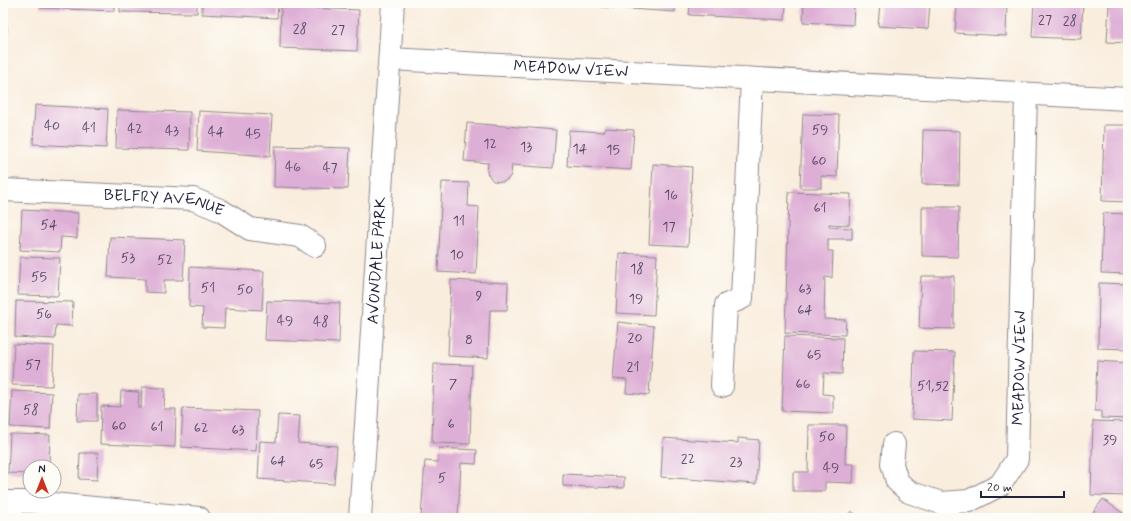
<svg xmlns="http://www.w3.org/2000/svg" width="1131" height="521" font-family="Mynerve,sans-serif">
<style>
.building{fill:#deafd6}
.lines{fill:none;stroke-linecap:round;stroke-linejoin:round}
.minor-casing{stroke:#8e888c;stroke-width:24}
.minor{stroke:#fff;stroke-width:22}
.labels{text-anchor:middle;dominant-baseline:central;stroke-width:4;stroke-linejoin:round;paint-order:stroke}
.number-label{font-size:14px;fill:#514562}
.street-label{font-size:16px;fill:#22223b;stroke:#fdfcf7}
</style>
<rect width="100%" height="100%" fill="#fdfcf7"/>
<filter id="ink" filterUnits="userSpaceOnUse"><feTurbulence type="fractalNoise" baseFrequency=".025" numOctaves="2"/><feDisplacementMap in="SourceGraphic" scale="8" xChannelSelector="R" yChannelSelector="G"/><feConvolveMatrix kernelMatrix="1 2 1 2 8 2 1 2 1" color-interpolation-filters="sRGB"/></filter>
<filter id="wash" filterUnits="userSpaceOnUse"><feTurbulence type="fractalNoise" baseFrequency=".012" numOctaves="4" result="noise"/><feDisplacementMap in="SourceGraphic" scale="16" xChannelSelector="R" yChannelSelector="G"/><feGaussianBlur stdDeviation="0.9" result="paint"/><feColorMatrix in="noise" values="0 0 0 0 0 0 0 0 0 0 0 0 0 0 0 0 0 1.4 0 .05"/><feComposite in="paint" operator="in"/></filter>
<g filter="url(#wash)">
<rect width="100%" height="100%" fill="#f9eddd"/>
<g id="blocks">
<path class="building" d="M40,3H114V11L40,8Z
M120,3H197V13L120,12Z
M202,3H278L277,18L202,14Z
M553,3H589V6Z
M601,3H675V12L601,7Z
M690,3H786L785,20L689,15Z
M804,3H854L853,25L803,22Z
M880,3H930L928,29L878,26Z
M957,3H1007L1006,36L955,33Z
M1034,3H1083L1081,39L1032,37Z
M1109,5L1128,6V43L1107,42Z
M281,7L359,10L357,51L280,48Z
M3,26H7L6,50H3Z
M35,105L108,109L106,148L33,144Z
M117,110L190,112L189,150L116,148Z
M199,111L272,115L270,156L197,151Z
M803,114L839,115L837,177L821,176V188H800Z
M467,123L556,130L553,168L512,165L511,175L508,179L503,182L493,181L487,173L488,163L464,161Z
M1104,125H1128V202L1102,201Z
M605,128L634,130L631,170L567,166L569,130L604,132Z
M923,130L960,131L959,185L922,184Z
M275,146L350,148L348,189L274,187Z
M653,164L692,167L688,246L649,244Z
M442,182L469,183L468,206L479,207L476,274L438,272Z
M789,192L851,194L849,225L829,224V227L852,228V239H828V251H833L832,278L825,277L824,319L846,320L845,335L785,333Z
M922,207H959L958,257L922,256Z
M22,210L78,213L77,238L61,237L60,252L20,250Z
M1103,213L1128,214V274L1101,273Z
M110,237L185,240L183,280H164V293L145,292V279L108,277Z
M619,253L657,255L654,315L616,313Z
M20,257L60,258L58,296L18,295Z
M190,267L264,271L262,310L225,308L224,328L202,327L203,308L189,307Z
M921,276H954V329L919,328Z
M451,280L508,283L507,310H490L488,358L448,356Z
M1099,283L1128,284V349L1098,348Z
M16,301L73,302L72,326L56,325L55,339L15,337Z
M267,301L340,303L339,343L265,340Z
M618,322L654,326L649,395L626,393L627,380L613,379Z
M785,336L843,338L842,374L824,373L823,394L833,395V413L782,411Z
M14,344L54,346L52,386L12,385Z
M914,351L955,352L952,421L912,419Z
M1097,361L1128,363V419L1101,418V411H1095Z
M434,364L472,365L470,444L432,443Z
M142,387L165,388L164,409H176L175,447L100,444L101,406L120,407L121,391L139,392L138,408H141Z
M12,391L52,393L50,429L10,427Z
M78,394H97V421H77Z
M183,408L258,411L256,451L181,447Z
M278,415L300,416L298,443L337,446L334,484L258,479L260,441L276,442Z
M1093,421L1128,422V496L1091,495Z
M809,425H846L845,464H854L853,483L825,482V491H793V472H808Z
M10,434L50,435L49,467H30V474L8,473Z
M663,438L738,443V438L759,440L756,484L661,477Z
M439,448L477,450L476,464L461,463L458,518H421L425,461L438,462Z
M80,453H98L97,480L79,479Z
M563,474L624,477V488L563,486Z
M1103,499L1128,517V518H1089Z
M851,511L860,518H846Z"/>
</g>
</g>
<g filter="url(#ink)">
<use href="#blocks" fill-opacity="0" stroke="#8e888c" stroke-width="1"/>
<g class="lines">
<g class="minor-casing">
<g id="minor">
<path id="s1" d="M390,59L1128,99"/>
<path id="s2" d="M3,190L193,199L220,210L250,229L300,236L315,246"/>
<path d="M722,386L726,305L742,298L752,79"/>
<path id="s3" d="M894,444L892,464L897,481L909,492L941,503L969,501L1000,485L1017,459L1026,95"/>
<path d="M3,502H31L199,518"/>
<path id="s4" d="M360,518L393,3"/>
</g>
</g>
<use href="#minor" class="minor"/>
</g>
</g>
<g class="labels">
<g class="number-label">
<text x="1045" y="20">27</text>
<text x="1070" y="21">28</text>
<text x="300" y="29">28</text>
<text x="338" y="30">27</text>
<text x="52" y="126">40</text>
<text x="89" y="128">41</text>
<text x="135" y="129">42</text>
<text x="820" y="130">59</text>
<text x="172" y="131">43</text>
<text x="216" y="132">44</text>
<text x="253" y="134">45</text>
<text x="490" y="144">12</text>
<text x="526" y="147">13</text>
<text x="580" y="149">14</text>
<text x="613" y="150">15</text>
<text x="819" y="161">60</text>
<text x="293" y="167">46</text>
<text x="330" y="168">47</text>
<text x="671" y="195">16</text>
<text x="820" y="208">61</text>
<text x="459" y="221">11</text>
<text x="49" y="225">54</text>
<text x="669" y="227">17</text>
<text x="457" y="255">10</text>
<text x="128" y="258">53</text>
<text x="165" y="260">52</text>
<text x="637" y="269">18</text>
<text x="39" y="277">55</text>
<text x="208" y="288">51</text>
<text x="805" y="289">63</text>
<text x="245" y="290">50</text>
<text x="479" y="296">9</text>
<text x="636" y="299">19</text>
<text x="805" y="310">64</text>
<text x="44" y="314">56</text>
<text x="285" y="321">49</text>
<text x="321" y="322">48</text>
<text x="635" y="338">20</text>
<text x="469" y="340">8</text>
<text x="814" y="355">65</text>
<text x="33" y="365">57</text>
<text x="633" y="367">21</text>
<text x="453" y="384">7</text>
<text x="803" y="384">66</text>
<text x="933" y="386">51,52</text>
<text x="31" y="410">58</text>
<text x="451" y="424">6</text>
<text x="119" y="426">60</text>
<text x="157" y="427">61</text>
<text x="201" y="428">62</text>
<text x="238" y="430">63</text>
<text x="827" y="437">50</text>
<text x="1110" y="440">39</text>
<text x="688" y="459">22</text>
<text x="278" y="461">64</text>
<text x="736" y="462">23</text>
<text x="316" y="464">65</text>
<text x="831" y="468">49</text>
<text x="442" y="478">5</text>
</g>
<g class="street-label">
<text stroke="none"><textPath href="#s1" startOffset="181">MEADOW VIEW</textPath></text>
<text stroke="none"><textPath href="#s2" startOffset="162">BELFRY AVENUE</textPath></text>
<text stroke="none"><textPath href="#s4" startOffset="258">AVONDALE PARK</textPath></text>
<text stroke="none"><textPath href="#s3" startOffset="273">MEADOW VIEW</textPath></text>
</g>
</g>
<rect width="1131" height="521" fill="none" stroke="#fdfcf7" stroke-width="16"/>
<g transform="translate(42 479)"><circle r="19" fill="#fdfcf7" stroke="#a5a5ac"/>
<path d="M0-3L7 15L0 10L-7 15Z" fill="#c8321e"/>
<text y="-6" font-size="11" font-weight="bold" text-anchor="middle" fill="#22223b">N</text>
</g>
<path d="M981 491v6h83v-6" fill="none" stroke="#22223b" stroke-width="2"/>
<text x="987" y="491" font-size="12" fill="#22223b" stroke="#fdfcf7" stroke-width="3" paint-order="stroke">20 m</text>
</svg>
